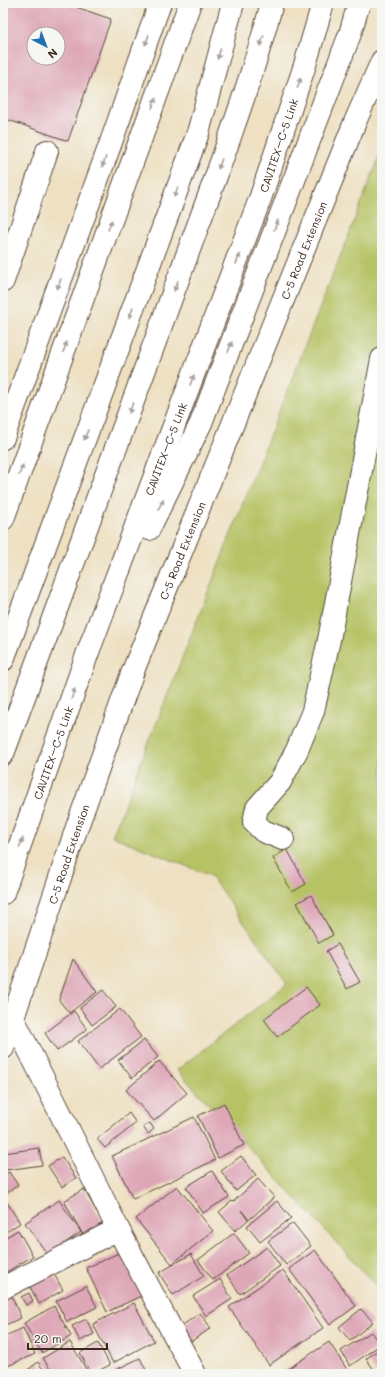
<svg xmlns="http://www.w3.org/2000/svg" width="385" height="1377" font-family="Mali,sans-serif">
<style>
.green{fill:#b6c365;stroke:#787642}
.building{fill:#dea7b8;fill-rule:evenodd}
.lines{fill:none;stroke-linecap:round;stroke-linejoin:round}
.minor-casing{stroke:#564536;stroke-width:24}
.major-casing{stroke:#564536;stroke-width:24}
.highway-casing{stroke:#564536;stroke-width:24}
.minor{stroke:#fff;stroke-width:22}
.major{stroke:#fff;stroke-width:22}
.highway{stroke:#fff;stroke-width:22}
.oneway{fill:#a79f9a}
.labels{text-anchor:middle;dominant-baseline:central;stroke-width:3;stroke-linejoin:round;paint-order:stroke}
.street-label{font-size:11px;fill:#3b2a1e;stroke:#f6f6f2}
</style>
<rect width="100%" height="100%" fill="#f6f6f2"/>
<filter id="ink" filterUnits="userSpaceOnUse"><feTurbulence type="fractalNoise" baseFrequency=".025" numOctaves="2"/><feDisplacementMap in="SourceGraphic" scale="8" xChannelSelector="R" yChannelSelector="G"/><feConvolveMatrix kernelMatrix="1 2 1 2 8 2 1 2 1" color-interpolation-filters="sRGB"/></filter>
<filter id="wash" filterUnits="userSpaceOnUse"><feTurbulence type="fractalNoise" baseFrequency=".012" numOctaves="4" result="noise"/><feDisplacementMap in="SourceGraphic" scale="16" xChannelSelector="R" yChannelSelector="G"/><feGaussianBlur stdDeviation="0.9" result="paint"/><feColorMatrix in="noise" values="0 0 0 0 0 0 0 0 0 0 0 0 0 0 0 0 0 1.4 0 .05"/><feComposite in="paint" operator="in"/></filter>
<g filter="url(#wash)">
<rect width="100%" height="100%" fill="#eee0c1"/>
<path class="green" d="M382,150V1292L177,1070L287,984L211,876L112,836Z"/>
<g id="blocks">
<path class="building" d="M3,3H64L111,19L68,141L3,118ZM34,34H58V58H34Z
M287,849L306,884L292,892L273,858Z
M311,895L333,935L319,943L297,903Z
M338,944L360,982L347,989L326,951Z
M73,959L97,992L69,1013L59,1000Z
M306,987L320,1005L277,1037L264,1019Z
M103,990L116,1007L92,1025L80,1008Z
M120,1009L141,1037L99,1069L78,1041Z
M74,1011L87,1029L57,1051L45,1033Z
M144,1040L158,1057L132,1078L118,1060Z
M159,1061L187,1093L154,1121L126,1090Z
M224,1103L244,1145L218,1158L198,1116Z
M129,1113L136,1123L105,1148L97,1139Z
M194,1117L215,1160L133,1199L112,1156Z
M150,1123L154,1129L148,1134L143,1127Z
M39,1148L42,1165L6,1170L4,1153Z
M241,1156L256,1175L236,1191L221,1171Z
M62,1157L76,1178L62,1187L48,1166Z
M212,1171L229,1197L203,1213L186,1187Z
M9,1172L18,1185L7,1193L3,1186V1175Z
M258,1179L274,1197L249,1220L241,1210L248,1220L235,1231L219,1212L232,1201L233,1202Z
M177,1186L213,1231L172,1264L136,1219Z
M84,1189L103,1223L83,1235L64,1201Z
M59,1200L81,1232L48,1255L25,1223Z
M6,1201L20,1223L3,1234V1203Z
M277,1201L291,1218L260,1242L247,1226Z
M293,1223L311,1246L286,1265L268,1241Z
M18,1230L33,1256L3,1274V1239Z
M234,1233L249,1253L213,1280L198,1260Z
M267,1247L280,1266L240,1294L227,1275Z
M315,1250L356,1306L330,1325L289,1269Z
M121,1252L141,1296L107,1312L86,1268Z
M191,1254L204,1276L173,1295L159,1273Z
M51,1269L63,1290L39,1304L28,1283Z
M283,1270L323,1328L269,1365L229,1307Z
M220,1279L232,1299L206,1316L193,1296Z
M86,1286L97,1307L67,1322L56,1301Z
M29,1293L33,1301L26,1305L21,1297Z
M11,1294L21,1318L3,1326V1297Z
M134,1303L154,1341L113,1363L93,1324Z
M54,1306L71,1336L42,1353L24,1323Z
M361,1309L373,1322L350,1341L339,1327Z
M200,1313L211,1328L190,1342L180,1327Z
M86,1319L94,1334L80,1341L72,1326Z
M23,1328L35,1354L3,1368V1337Z
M371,1332L380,1345L350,1366L341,1351Z
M70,1342L89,1374H53L43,1358Z
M329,1342L350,1374H289L286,1370Z
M98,1343L110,1365L91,1374L80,1353Z
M382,1347V1367L376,1372L366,1359Z
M140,1358L148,1374H107Z
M38,1362L46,1374H26L25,1372Z"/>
</g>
</g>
<g filter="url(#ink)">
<use href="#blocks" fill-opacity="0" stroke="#564536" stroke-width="1"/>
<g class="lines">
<g class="minor-casing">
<g id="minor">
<path d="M3,281L47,151"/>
<path d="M283,839L263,831L254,822L257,808L280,782L297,750L313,711L329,640L382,359"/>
<path d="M3,1288L118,1229"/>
<path id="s1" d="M195,1374L118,1229L13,1018L77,827L133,671L355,122L382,61"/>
</g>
</g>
<g class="major-casing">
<path id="major" d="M3,438L110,145L160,3
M3,519L190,3
M3,1015L13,1018L3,1048"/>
</g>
<g class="highway-casing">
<g id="highway">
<path d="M149,529L201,423L350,34L359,3"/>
<path d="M3,660L198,133L233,3"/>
<path d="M3,754L214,182C235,123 256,64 272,3"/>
<path id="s2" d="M3,893L88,652L260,199L305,65L323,3"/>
</g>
</g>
<use href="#minor" class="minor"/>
<use href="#major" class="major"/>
<use href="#highway" class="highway"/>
</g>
<defs><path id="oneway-solid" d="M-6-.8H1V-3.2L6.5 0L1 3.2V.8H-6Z"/></defs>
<g class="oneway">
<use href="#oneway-solid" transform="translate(147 40) rotate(110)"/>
<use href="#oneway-solid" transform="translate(262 41) rotate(107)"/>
<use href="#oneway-solid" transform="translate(219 54) rotate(105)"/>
<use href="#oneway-solid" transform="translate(299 83) rotate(-72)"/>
<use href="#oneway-solid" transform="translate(154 103) rotate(-70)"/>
<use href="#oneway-solid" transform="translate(104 162) rotate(110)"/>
<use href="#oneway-solid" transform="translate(220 164) rotate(110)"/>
<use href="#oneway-solid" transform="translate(176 192) rotate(110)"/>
<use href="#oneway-solid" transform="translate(110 225) rotate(-70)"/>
<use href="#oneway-solid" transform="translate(276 225) rotate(-69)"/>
<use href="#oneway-solid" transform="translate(238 259) rotate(-69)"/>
<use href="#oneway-solid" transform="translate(59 284) rotate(110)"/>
<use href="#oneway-solid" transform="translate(176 286) rotate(110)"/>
<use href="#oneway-solid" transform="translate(131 313) rotate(110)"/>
<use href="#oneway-solid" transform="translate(65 347) rotate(-70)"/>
<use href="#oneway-solid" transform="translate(230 347) rotate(-69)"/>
<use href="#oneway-solid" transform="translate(192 380) rotate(-69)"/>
<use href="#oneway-solid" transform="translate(131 408) rotate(110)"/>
<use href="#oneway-solid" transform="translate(86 435) rotate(110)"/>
<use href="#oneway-solid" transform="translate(21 470) rotate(-70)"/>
<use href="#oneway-solid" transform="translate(161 504) rotate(-64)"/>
<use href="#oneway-solid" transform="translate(73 694) rotate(-71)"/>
<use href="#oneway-solid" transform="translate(21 843) rotate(-71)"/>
</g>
</g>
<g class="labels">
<g class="street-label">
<text stroke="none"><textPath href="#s2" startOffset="797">CAVITEX–C-5 Link</textPath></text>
<text stroke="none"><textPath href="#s1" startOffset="1221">C-5 Road Extension</textPath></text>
<text stroke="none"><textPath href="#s2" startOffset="473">CAVITEX–C-5 Link</textPath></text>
<text stroke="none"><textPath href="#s1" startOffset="897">C-5 Road Extension</textPath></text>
<text stroke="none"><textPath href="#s2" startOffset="149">CAVITEX–C-5 Link</textPath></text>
<text stroke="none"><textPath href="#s1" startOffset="573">C-5 Road Extension</textPath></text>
</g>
</g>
<rect width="385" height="1377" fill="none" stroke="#f6f6f2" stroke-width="16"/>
<g transform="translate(46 46) rotate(138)"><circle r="19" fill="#f6f6f2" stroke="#aba49d"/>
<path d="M0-3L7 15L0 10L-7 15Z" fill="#1f6fb2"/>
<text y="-6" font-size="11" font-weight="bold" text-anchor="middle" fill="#3b2a1e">N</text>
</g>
<path d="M28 1343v6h79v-6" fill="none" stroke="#3b2a1e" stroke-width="2"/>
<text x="34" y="1343" font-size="12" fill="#3b2a1e" stroke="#f6f6f2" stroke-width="3" paint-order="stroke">20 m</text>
</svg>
